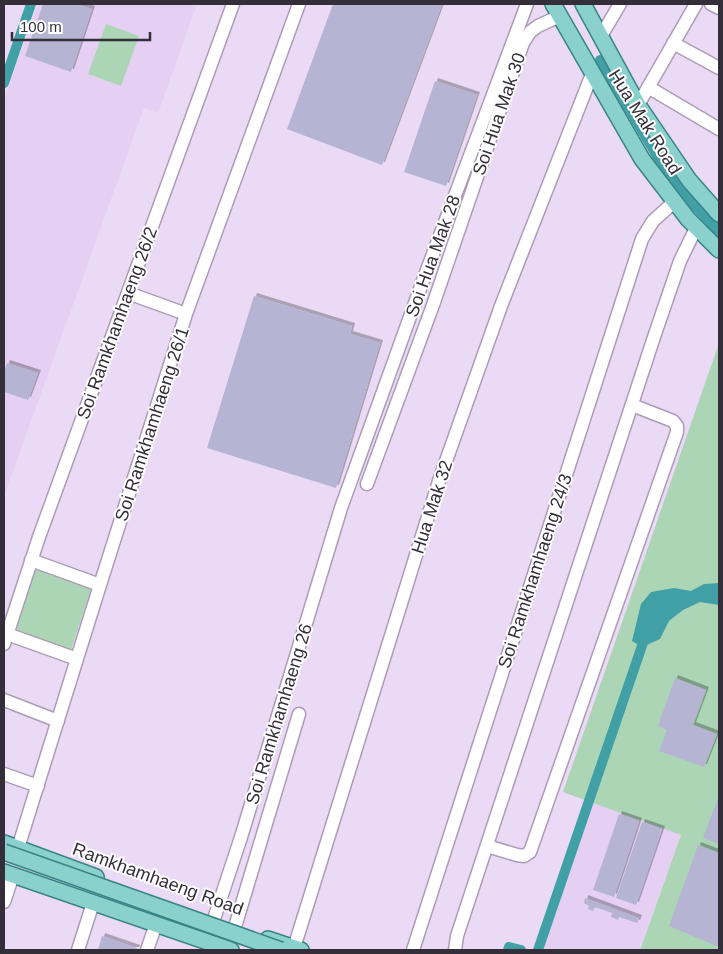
<svg xmlns="http://www.w3.org/2000/svg" width="723" height="954" font-family="Helvetica,sans-serif">
<style>
.built{fill:#e5d0f3}
.green{fill:#abd5b5}
.water{fill:#40a0a6}
.lines{fill:none;stroke-linecap:round;stroke-linejoin:round}
.canal{stroke:#40a0a6;stroke-width:10}
.building{fill:#b5b5d3;filter:url(#shadow)}
.minor-casing{stroke:#ac9cb6;stroke-width:15}
.major-casing{stroke:#398484;stroke-width:18}
.minor{stroke:#fff;stroke-width:12}
.major{stroke:#8ad1ce;stroke-width:15}
.major-bridge-casing{stroke:#398484;stroke-width:18;stroke-linecap:butt}
.major-bridge{stroke:#8ad1ce;stroke-width:15}
.labels{text-anchor:middle;dominant-baseline:central;stroke-width:4;stroke-linejoin:round;paint-order:stroke}
.street-label{font-size:18px;fill:#342e39;stroke:#fff}
</style>
<defs>
<filter id="shadow"><feDropShadow dx="3" dy="-3" stdDeviation="0" flood-color="#0004"/></filter>
</defs>
<rect width="100%" height="100%" fill="#eadaf6"/>
<path class="built" d="M38,4H197L158,113L144,108L4,496V99Z
M592,802L681,835L639,950H538Z"/>
<path class="green" d="M106,24L139,36L121,86L88,74Z
M719,343V950H640L681,835L563,792Z
M35,567L92,586L71,650L14,631Z"/>
<path class="water" d="M719,583V605L700,602L683,610L669,621L660,639L642,647L632,641L641,604L651,592L674,588L691,591L704,584Z"/>
<g class="lines">
<path class="canal" d="M600,60L660,161L696,207L719,231
M4,83L31,4
M508,950L509,947L521,950
M538,950L646,634"/>
</g>
<path class="building" d="M43,4H76L92,9L71,72L25,56Z
M333,4H442L382,165L287,129Z
M435,81L477,95L446,186L404,172Z
M254,296L352,326L350,334L380,343L336,488L207,448Z
M7,363L38,373L28,400L4,392V372Z
M675,678L706,690L693,725L717,734L704,767L659,751L667,730L658,726Z
M719,795V844L703,838Z
M619,814L639,821L614,897L593,890Z
M642,822L662,829L636,905L616,898Z
M698,845L719,853V947L669,926Z
M585,898L639,918L637,923L619,917L618,920L611,917L612,913L595,907L593,911L588,909L589,906L584,903Z
M102,936L137,948L136,950H98Z"/>
<g class="lines">
<g class="minor-casing">
<path id="minor" d="M711,4L719,8
M601,36L620,4
M673,43L719,68
M648,87L719,129
M638,105L696,4
M128,293L186,314
M367,484L433,305L523,43L530,32L538,26L560,16
M31,560L100,585
M7,634L77,659
M4,644L39,537L233,4
M4,700L58,721
M4,774L38,786
M487,846L517,855L524,856L530,852L677,432V426L673,421L632,405
M18,848L100,585L186,314L299,4
M4,902L13,875
M214,919L242,834L341,508L424,278L527,4
M235,927L299,714
M294,948L440,478L501,306L592,74
M78,950L93,903
M147,950L156,924
M413,950L642,239L653,221L674,202
M455,950L457,936L654,337L680,261L696,228"/>
</g>
<g class="major-casing">
<path id="major" d="M553,4L642,159L688,219L719,250
M583,4L638,105L689,180L719,214
M4,843L96,877
M4,872L231,950
M268,939L301,950"/>
</g>
<use href="#minor" class="minor"/>
<use href="#major" class="major"/>
<g class="major-bridge-casing">
<path id="major-bridge" d="M4,852L281,950"/>
</g>
<use href="#major-bridge" class="major-bridge"/>
</g>
<g class="labels">
<g class="street-label">
<text transform="translate(499 114) rotate(-71)">Soi Hua Mak 30</text>
<text transform="translate(645 122) rotate(58)">Hua Mak Road</text>
<text transform="translate(433 256) rotate(-70)">Soi Hua Mak 28</text>
<text transform="translate(117 323) rotate(-70)">Soi Ramkhamhaeng 26/2</text>
<text transform="translate(152 424) rotate(-72)">Soi Ramkhamhaeng 26/1</text>
<text transform="translate(432 507) rotate(-72)">Hua Mak 32</text>
<text transform="translate(535 571) rotate(-72)">Soi Ramkhamhaeng 24/3</text>
<text transform="translate(279 714) rotate(-73)">Soi Ramkhamhaeng 26</text>
<text transform="translate(158 879) rotate(20)">Ramkhamhaeng Road</text>
</g>
</g>
<rect width="723" height="954" fill="none" stroke="#342e39" stroke-width="10"/>
<path d="M12 32v8h138v-8" fill="none" stroke="#342e39" stroke-width="2.5"/>
<text x="20" y="32" font-size="15" fill="#342e39" stroke="#ffffff" stroke-width="4" paint-order="stroke">100 m</text>
</svg>
